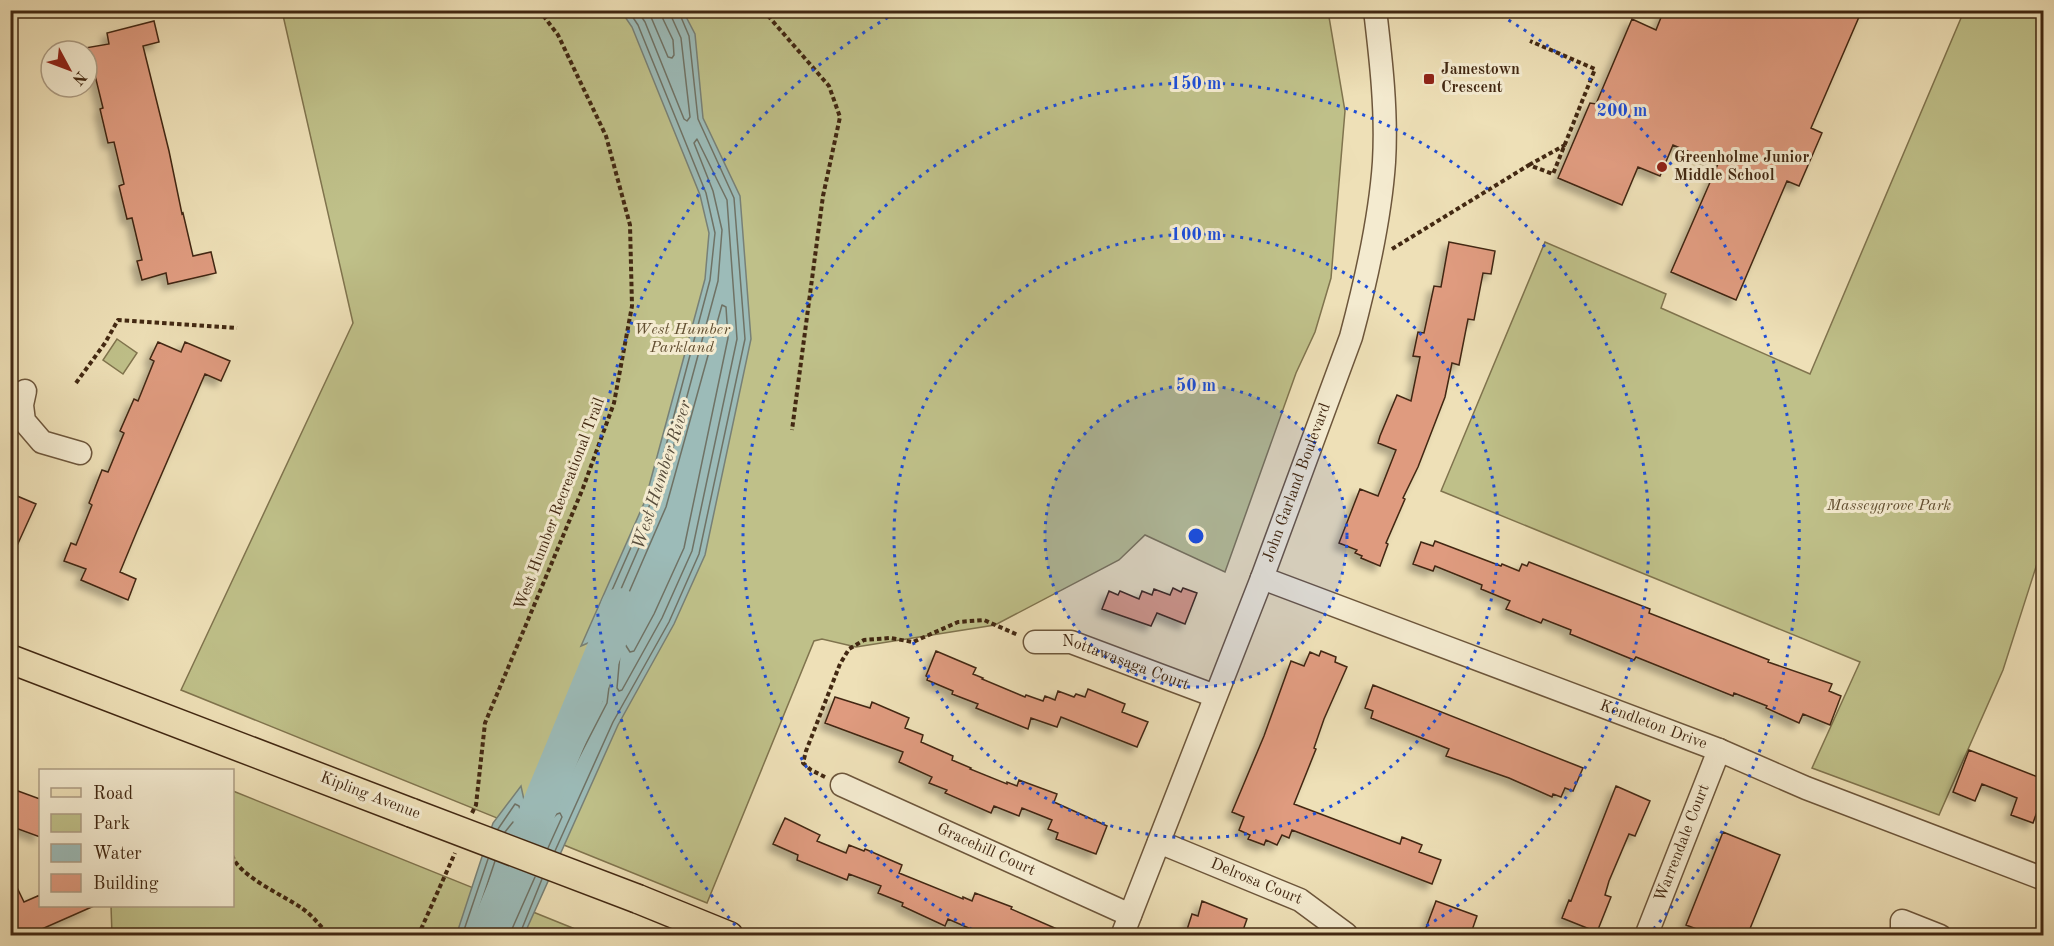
<svg xmlns="http://www.w3.org/2000/svg" width="2054" height="946" font-family="'Old Standard TT',serif">
<style>
.green{fill:#bfc089;stroke:#80744e;stroke-width:1.5}
.water{fill:#9cbbb8;stroke:#788076;stroke-width:1.5}
.lines{fill:none;stroke-linecap:round;stroke-linejoin:round}
.shore{stroke:#6f7265;stroke-width:1.5}
.river{stroke:#9cbbb8;stroke-width:36}
.building{fill:#df9b7f;stroke:#422812;stroke-width:1.5;filter:url(#shadow)}
.minor-casing{stroke:#6d563b;stroke-width:25}
.major-casing{stroke:#422812;stroke-width:31}
.path{stroke:#422812;stroke-width:4;stroke-dasharray:4.5 3;stroke-linecap:butt}
.minor{stroke:#f4ebd0;stroke-width:22}
.major{stroke:#eee0b7;stroke-width:28}
.major-bridge-casing{stroke:#422812;stroke-width:31;stroke-linecap:butt}
.major-bridge{stroke:#eee0b7;stroke-width:28}
.ring{fill:none;stroke:#1d4ed8;stroke-width:3;stroke-dasharray:3 6}
.poi-dot{fill:#8f2418;stroke:#f4ebd0;stroke-width:2}
.labels{text-anchor:middle;dominant-baseline:central;stroke-width:6;stroke-linejoin:round;paint-order:stroke}
.poi-label{font-size:16px;font-weight:bold;fill:#422812;stroke:#f4ebd0;text-anchor:start}
.park-label{font-size:16px;font-style:italic;fill:#614e30;stroke:#f4ebd0}
.street-label{font-size:16px;fill:#422812;stroke:#f4ebd0}
.water-label{font-size:18px;font-style:italic;fill:#584d3c;stroke:#f4ebd0}
.centre{fill:#1d4ed8;stroke:#f4ebd0;stroke-width:3}
.ring-label{font-size:18px;text-anchor:middle;font-weight:bold;fill:#1d4ed8;stroke:#f4ebd0;stroke-width:6;stroke-linejoin:round;paint-order:stroke}
</style>
<defs>
<filter id="shadow"><feDropShadow dx="-5.5" dy="5.5" stdDeviation="3" flood-color="#0004"/></filter>
</defs>
<rect width="100%" height="100%" fill="#eee0b7"/>
<filter id="stains"><feTurbulence type="fractalNoise" baseFrequency=".00333" numOctaves="4"/><feColorMatrix values="0 0 0 0 .2 0 0 0 0 .09 0 0 0 0 .02 0 0 0 .5 -.17"/></filter>
<radialGradient id="worn" r=".72"><stop offset=".6" stop-color="#630" stop-opacity="0"/><stop offset="1" stop-color="#630" stop-opacity=".3"/></radialGradient>
<path class="green" d="M282,11H1328L1345,111L1331,278L1315,332L1296,373L1225,572L1145,535L1119,560L995,625L856,647L822,639L814,641L707,903L181,690L353,323Z
M1964,11H2043V545L2003,670L1939,815L1812,768L1860,662L1441,491L1545,242L1666,294L1661,308L1810,374Z
M117,339L137,353L123,374L103,360Z
M233,791L590,935H112L111,906H232Z"/>
<path class="water" d="M621,11H683L695,34L703,118L740,196L751,339L705,555L674,624L618,725L524,935L456,936L493,823L521,786L529,823L550,802L602,701L607,657L595,640L581,646L645,501L705,279L709,233L700,195L632,27Z"/>
<g class="lines">
<path class="shore" d="M637,10L645,22L684,119L687,121L690,117L681,38L672,18L671,10
M648,10L668,57L672,58L674,55L673,40L663,19L662,10
M697,139L727,200L737,339L692,551L662,618L622,690L619,691L617,688L620,654L604,628L658,504L718,281L722,230L713,191L694,143Z
M722,305L726,307L728,338L684,548L654,614L634,651L630,652L614,627L666,507Z
M498,829L515,804L519,806L524,824L530,828L535,826L555,804L607,703L613,656L594,631L651,502L710,280L715,233L706,193L638,25L628,10
M505,832L513,822L523,833L536,834L557,814L560,813L562,817L548,848
M555,851L613,722L669,622L699,554L745,339L734,198L698,119L689,36L678,10
M462,936L488,859
M470,936L495,861
M479,936L503,865
M502,936L504,925L527,874
M511,936L512,929L535,877
M519,936L542,879"/>
<path class="river" d="M486,936L609,639L619,606"/>
</g>
<path class="building" d="M1664,10H1862L1811,128L1822,133L1799,186L1787,181L1736,300L1671,272L1718,164L1673,145L1660,176L1638,167L1622,205L1558,178L1590,103L1596,104L1632,19L1656,30Z
M154,21L159,42L143,46L169,151L182,214L183,213L193,256L211,252L216,273L168,284L166,273L142,280L137,261L142,260L132,218L127,219L119,186L124,184L114,142L108,143L100,109L103,108L93,67H90L85,48L109,44L107,33Z
M1449,242L1495,251L1491,274L1483,273L1474,320L1468,319L1459,365L1452,363L1445,397L1418,467L1403,498L1405,499L1386,543L1388,544L1380,566L1361,558L1362,556L1355,553L1357,550L1339,543L1360,489L1378,496L1396,450L1378,443L1380,436L1397,395L1411,401L1420,357L1413,356L1418,332L1424,333L1434,286L1441,287Z
M158,342L181,352L185,342L230,361L221,381L205,374L137,531L120,572L136,579L128,600L81,580L86,569L64,561L71,543L76,545L92,505L89,503L102,470L108,472L124,433L120,431L134,399L138,401L154,361L150,359Z
M10,493L36,504L10,561Z
M1435,541L1501,566L1502,564L1519,571L1522,564L1527,566L1529,562L1650,609L1649,613L1769,660L1768,662L1832,684L1829,691L1841,696L1830,725L1803,714L1799,723L1766,708L1767,706L1734,693L1733,696L1636,657L1634,660L1570,634L1571,630L1543,619L1541,623L1506,609L1510,601L1481,589L1482,585L1435,566L1433,571L1413,564L1421,542L1433,546Z
M1173,588L1181,592L1183,588L1197,593L1185,624L1157,613L1151,626L1102,609L1109,591L1118,595L1120,591L1139,599L1142,591L1152,595L1154,589L1170,595Z
M936,651L976,668L973,674L983,678L982,679L1025,697L1026,695L1043,701L1045,696L1055,700L1058,691L1074,697L1076,694L1085,697L1088,689L1125,704L1122,712L1148,722L1137,747L1061,717L1057,727L1031,718L1028,729L976,708L978,704L952,694L953,691L927,680L928,677L926,676Z
M1321,651L1336,657L1335,662L1347,667L1324,719L1314,748L1316,749L1294,804L1400,844L1402,837L1422,845L1419,852L1441,860L1432,884L1292,830L1289,838L1282,835L1277,845L1266,840L1264,845L1248,839L1250,835L1239,830L1244,817L1232,812L1264,736L1291,661L1304,666L1310,652L1319,656Z
M1373,685L1583,768L1573,791L1565,788L1561,797L1553,794L1552,797L1509,778L1446,756L1449,749L1371,718L1373,711L1365,708Z
M835,697L870,708L872,702L909,718L905,728L923,735L921,742L953,756L952,760L971,768L970,769L1007,784V782L1017,786L1019,780L1057,794L1054,802L1107,826L1096,854L1056,839L1058,833L1048,829L1052,820L1022,808L1019,816L994,806L991,813L945,793L947,790L929,783L932,777L899,762L903,752L825,723Z
M1969,750L2043,779V795L2033,823L2011,815L2017,798L2000,791L1982,784L1975,801L1953,792Z
M1616,786L1650,801L1635,836L1629,834L1609,881L1605,895L1611,897L1597,932L1562,918L1569,900L1571,901Z
M18,791L40,799V837L10,826V810Z
M785,818L820,835L817,841L846,853L849,845L864,851L865,849L902,865L899,873L963,899V897L972,901L975,893L1012,907L1011,909L1073,936H987L948,919L945,926L902,906L903,903L878,893L881,886L849,874L847,880L797,860L798,855L773,844Z
M1723,832L1780,855L1747,936H1696L1699,930L1686,925Z
M10,873L24,902L40,895V906H94L26,936H10Z
M1202,901L1247,919L1241,936H1185L1192,914L1198,916Z
M1436,901L1477,916L1470,936H1423Z"/>
<g class="lines">
<g class="minor-casing">
<g id="minor">
<path d="M25,391L22,405L24,421L42,442L80,453"/>
<path id="s1" d="M1262,578L1719,750L1806,788L2044,879"/>
<path id="s2" d="M1035,642H1071L1215,696"/>
<path id="s3" d="M842,785L1130,915"/>
<path id="s4" d="M1159,842L1300,900L1346,934"/>
<path id="s5" d="M1122,936L1262,578L1351,337C1366,281 1380,221 1384,162C1387,112 1381,60 1375,10"/>
<path id="s6" d="M1646,936L1719,750"/>
<path d="M1902,936V921L1940,936"/>
</g>
</g>
<g class="major-casing">
<path id="major" d="M10,659L412,813
M638,899L729,936"/>
</g>
<path class="path" d="M763,10L829,86L840,117L823,196L792,430
M769,17L778,10
M1529,165L1565,145
M1392,249L1529,165L1553,174L1595,69L1530,41
M76,383L105,343L118,320L237,328
M825,777L811,770L803,763L806,751L840,664L849,649L864,640L890,638L913,642L958,622L984,620L1018,635
M472,813L476,805L485,723L583,488L614,403L632,306L630,225L606,136L558,35L539,10
M232,855C238,876 285,896 303,909C313,916 321,927 330,936
M418,936L455,853"/>
<use href="#minor" class="minor"/>
<use href="#major" class="major"/>
<g class="major-bridge-casing">
<path id="major-bridge" d="M412,813L638,899"/>
</g>
<use href="#major-bridge" class="major-bridge"/>
</g>
<circle cx="1196" cy="536" r="151" fill="#1d4ed8" fill-opacity=".12"/>
<g class="ring">
<circle cx="1196" cy="536" r="151"/>
<circle cx="1196" cy="536" r="302"/>
<path d="M980 934A453 453 0 1 1 1412 934"/>
<path d="M741 932A603 603 0 0 1 899 11M1493 11A603 603 0 0 1 1651 932"/>
</g>
<g class="poi-dot">
<rect x="1423" y="73" width="12" height="12" rx="3"/>
<circle cx="1662" cy="167" r="6"/>
</g>
<g class="labels">
<g class="poi-label">
<text x="1441" y="70">Jamestown<tspan x="1441" dy="18">Crescent</tspan></text>
<text x="1674" y="158">Greenholme Junior<tspan x="1674" dy="18">Middle School</tspan></text>
</g>
<g class="park-label">
<text x="682" y="330">West Humber<tspan x="682" dy="18">Parkland</tspan></text>
<text x="1889" y="506">Masseygrove Park</text>
</g>
<g class="street-label">
<text stroke="none"><textPath href="#s5" startOffset="486">John Garland Boulevard</textPath></text>
<text transform="translate(560 504) rotate(-69)">West Humber Recreational Trail</text>
<text stroke="none"><textPath href="#s2" startOffset="94">Nottawasaga Court</textPath></text>
<text stroke="none"><textPath href="#s1" startOffset="418">Kendleton Drive</textPath></text>
<text transform="translate(370 796) rotate(21)">Kipling Avenue</text>
<text stroke="none"><textPath href="#s6" startOffset="100">Warrendale Court</textPath></text>
<text stroke="none"><textPath href="#s3" startOffset="158">Gracehill Court</textPath></text>
<text stroke="none"><textPath href="#s4" startOffset="105">Delrosa Court</textPath></text>
</g>
<g class="water-label">
<text transform="translate(662 475) rotate(-72)">West Humber River</text>
</g>
</g>
<circle cx="1196" cy="536" r="9" class="centre"/>
<g class="ring-label">
<text x="1196" y="89">150 m</text>
<text x="1622" y="116">200 m</text>
<text x="1196" y="240">100 m</text>
<text x="1196" y="391">50 m</text>
</g>
<rect width="2054" height="946" fill="none" stroke="#eee0b7" stroke-width="36"/>
<rect x="12" y="12" width="2030" height="922" fill="none" stroke="#422812" stroke-width="3"/>
<rect x="18" y="18" width="2018" height="910" fill="none" stroke="#422812" stroke-width="1.5"/>
<rect x="39" y="769" width="195" height="138" fill="#f4ebd0" stroke="#ad9d84" stroke-width="1.5"/>
<rect x="51" y="788" width="30" height="9" fill="#eee0b7" stroke="#ad9d84" stroke-width="1.5"/>
<text x="93" y="799" font-size="18" fill="#422812">Road</text>
<rect x="51" y="814" width="30" height="18" fill="#bfc089" stroke="#ad9d84" stroke-width="1.5"/>
<text x="93" y="829" font-size="18" fill="#422812">Park</text>
<rect x="51" y="844" width="30" height="18" fill="#9cbbb8" stroke="#ad9d84" stroke-width="1.5"/>
<text x="93" y="859" font-size="18" fill="#422812">Water</text>
<rect x="51" y="874" width="30" height="18" fill="#df9b7f" stroke="#ad9d84" stroke-width="1.5"/>
<text x="93" y="889" font-size="18" fill="#422812">Building</text>
<g transform="translate(69 69) rotate(131)"><circle r="28" fill="#f4ebd0" stroke="#ad9d84" stroke-width="1.5"/>
<path d="M0-4.5L10 22L0 15L-10 22Z" fill="#8f2418"/>
<text y="-9" font-size="16" font-weight="bold" text-anchor="middle" fill="#422812">N</text>
</g>
<rect width="100%" height="100%" filter="url(#stains)"/>
<rect width="100%" height="100%" fill="url(#worn)"/>
</svg>
